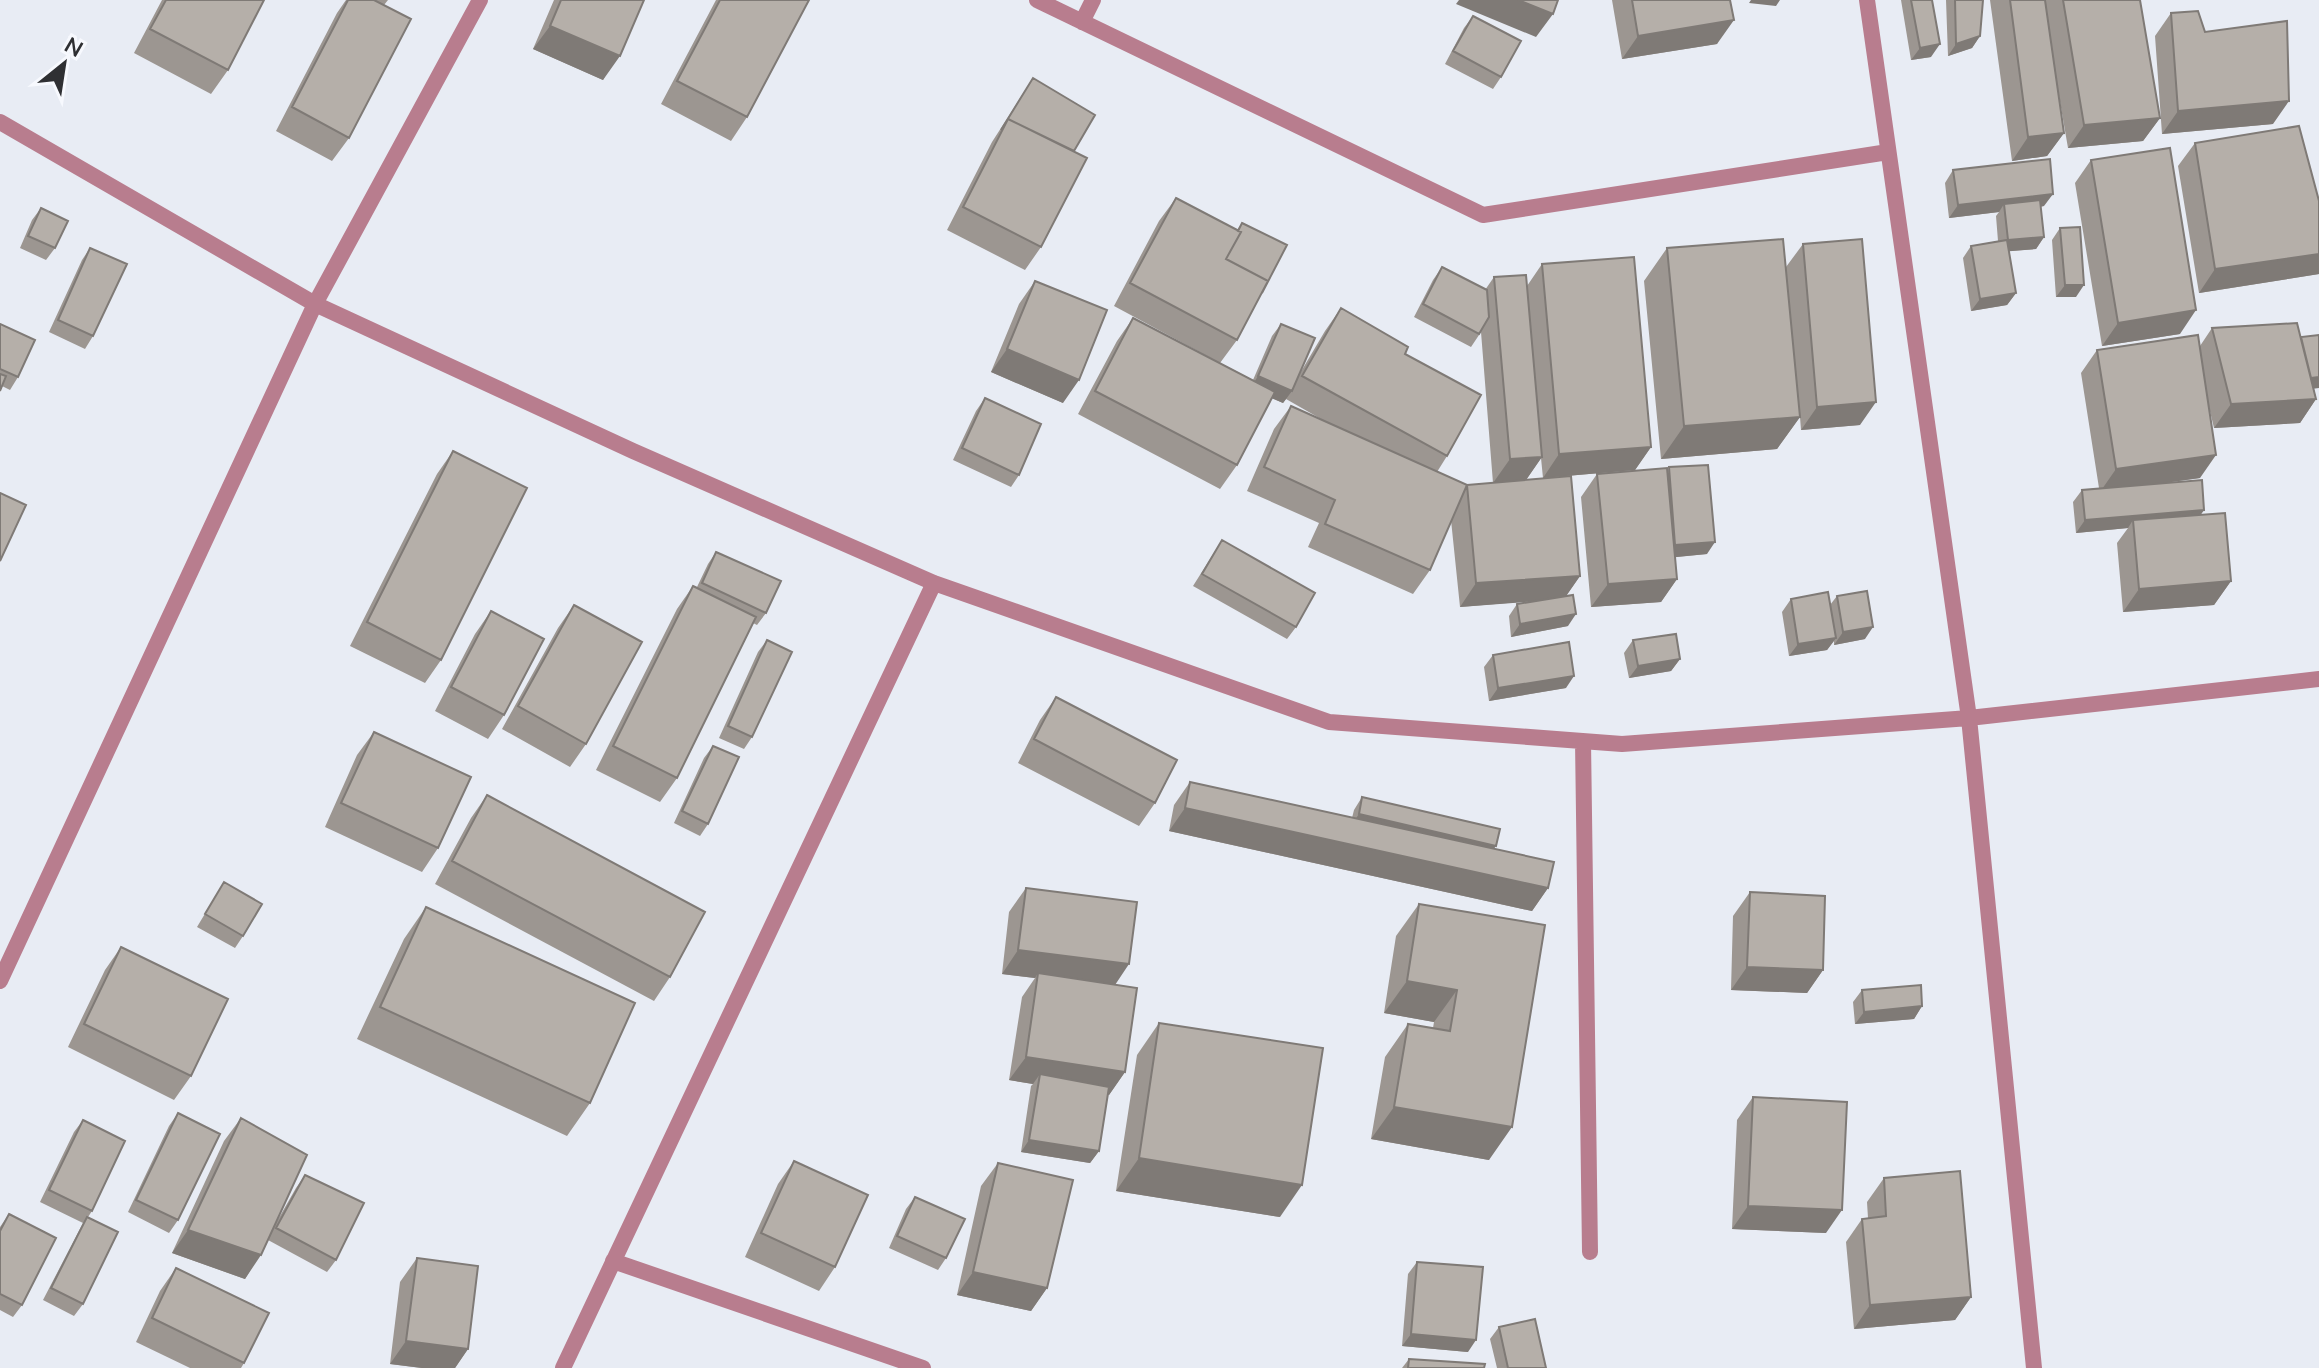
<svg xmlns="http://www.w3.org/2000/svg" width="2319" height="1368" font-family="Mulish,sans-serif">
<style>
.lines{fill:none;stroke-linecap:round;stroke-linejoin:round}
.minor{stroke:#b87d8e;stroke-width:16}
.wall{fill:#9c9691}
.shaded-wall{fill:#7f7a76}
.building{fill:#b5afa9;stroke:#7f7a76;stroke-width:2}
</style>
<rect width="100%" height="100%" fill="#e8ecf4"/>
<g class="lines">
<path class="minor" d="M1037,0L1483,215L1888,152
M1867,0L1969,718L2034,1368
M1082,22L1093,0
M0,122L315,304L633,451L934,583L1329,722L1622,744L1969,718L2319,679
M1583,741L1590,1252
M0,981L315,304L480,0
M613,1261L923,1368
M563,1368L934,583"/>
</g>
<path class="wall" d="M162,0H264L228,70L211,94L134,53Z
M346,0H388L384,5L349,138L332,161L276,131L337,13Z
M554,0H644L603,80L533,49Z
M716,0H809L747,117L731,141L661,104Z
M1612,0H1730L1717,44L1622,59Z
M1901,0H1932L1931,57L1911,60Z
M1946,0H1983L1980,36L1972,48L1948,56Z
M1990,0H2140L2160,118L2143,141L2068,148L2054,67L2064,133L2047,156L2012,161Z
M2171,13L2205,32L2273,124L2162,134L2155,36Z
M1473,16L1501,77L1493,89L1445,64L1464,28Z
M1033,78L1074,151L1041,247L1025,270L947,230L992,142Z
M2195,143L2319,201V274L2199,293L2178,166Z
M2091,160L2180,334L2102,346L2075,183Z
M1953,170L2044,206L2040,207L2044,237L2036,249L2009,251L2016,293L2007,305L1971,311L1963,258L1971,246L1998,241L1996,216L1999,212L1949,218L1945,183Z
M1176,198L1237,230L1242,223L1237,340L1220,363L1114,306L1159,221Z
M41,208L55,248L46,260L20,248L32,220Z
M2060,228L2076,297H2056L2052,240Z
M1803,244L1860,425L1801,430L1800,417L1777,449L1661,459L1644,281L1667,248L1786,267Z
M90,248L93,336L85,349L49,332L82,260Z
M1542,264L1651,447L1635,470L1543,478L1541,458L1526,480L1580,576L1566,596L1568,626L1511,637L1509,616L1517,604L1532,601L1460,607L1451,520L1430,570L1413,594L1308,547L1319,523L1247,491L1274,429L1291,406L1328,423L1286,399L1283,403L1272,398L1237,465L1220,489L1078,414L1117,341L1133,318L1253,380L1272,336L1281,324L1296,380L1325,331L1341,308L1405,354L1447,456L1437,472L1467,485L1493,483L1481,332L1471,347L1414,317L1433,280L1442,267L1485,290L1494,277L1527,286Z
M1035,281L1063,403L991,372L1019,304Z
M0,324L18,377L10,390L2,386L0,391Z
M2212,328L2314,389L2316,399L2300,423L2214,428L2208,403L2200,478L2171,482L2201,515L2231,581L2214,605L2123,612L2117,543L2128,528L2076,533L2073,502L2082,490L2099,488L2081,373L2097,350L2200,346Z
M985,398L1019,475L1011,487L953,460L976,411Z
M453,451L441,660L425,683L350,646L437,474Z
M1597,474L1707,554L1675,557L1677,579L1661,602L1591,607L1581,497Z
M1222,540L1296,627L1287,639L1193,586Z
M716,552L766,613L757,625L753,623L677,778L660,802L596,770L677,609L693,586L697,587L708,564Z
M1837,596L1865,639L1834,645V641L1827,650L1789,656L1782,612L1791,599L1830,605Z
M574,605L586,744L570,767L502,729L558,628Z
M491,611L504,715L488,739L435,711L475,634Z
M767,640L752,737L744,749L719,738L758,652Z
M1633,640L1680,659L1671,671L1629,678L1624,653Z
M1493,655L1566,688L1489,701L1484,667Z
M1056,697L1155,803L1139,826L1018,763L1040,720Z
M374,732L438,848L422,872L325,827L357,755Z
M713,746L708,824L700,836L674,823L704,758Z
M1190,782L1352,818L1354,810L1362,797L1493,849L1548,888L1532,911L1169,831L1174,805Z
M487,795L670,977L654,1001L435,884L471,818Z
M224,882L243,936L235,948L197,927Z
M1026,888L1115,984L1125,1072L1109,1095H1108L1099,1151L1090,1163L1021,1152L1031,1086L1033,1084L1009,1080L1022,997L1035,978L1002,974L1009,912Z
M1750,892L1823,970L1807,993L1731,990L1733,916Z
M1419,904L1545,925L1489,1160L1371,1139L1385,1057L1408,1024L1433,1028L1434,1022L1384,1013L1396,936Z
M426,907L590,1103L567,1136L357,1039L404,939Z
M121,947L191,1076L174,1100L68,1047L105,970Z
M1862,990L1922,1006L1914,1019L1855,1024L1853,1002Z
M1159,1023L1280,1217L1116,1191L1137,1055Z
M1753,1097L1826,1233L1732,1229L1737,1120Z
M178,1113V1220L169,1233L128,1212L169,1126Z
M241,1118L272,1230L296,1188L305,1175L336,1260L327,1272L268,1240L245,1279L172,1253L224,1141Z
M83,1120L92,1211L88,1217L83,1304L74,1316L43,1300L83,1223L40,1202L74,1132Z
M794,1161L835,1267L819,1291L745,1257L778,1184Z
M998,1163L1047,1288L1031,1311L957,1295L981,1186Z
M1884,1178L1971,1297L1955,1320L1854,1329L1846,1242L1862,1219L1868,1218L1867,1202Z
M915,1197L946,1258L938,1270L889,1248L906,1209Z
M9,1214L22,1305L13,1317L0,1310V1227Z
M417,1258L468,1349L455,1368H422L390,1364L400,1282Z
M1417,1262L1468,1352L1402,1346L1408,1274Z
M176,1268L244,1363L241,1368H190L136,1342L160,1291Z
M1499,1327L1546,1368H1497L1490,1339Z
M1409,1359L1484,1368H1402Z"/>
<path class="shaded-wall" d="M1459,0H1518L1553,14L1536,37L1456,4Z
M1751,0H1780L1776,6L1749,3Z
M1734,20L1717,44L1622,59L1638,36Z
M550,26L620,56L603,80L533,49Z
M1980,36L1972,48L1948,56L1956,44Z
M1940,44L1931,57L1911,60L1920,48Z
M2289,101L2273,124L2162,134L2178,111Z
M2160,118L2143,141L2068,148L2084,125Z
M2064,133L2047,156L2012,161L2028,137Z
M2053,194L2044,206L2005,211L2004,204L1999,212L1949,218L1958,205Z
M2044,237L2036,249L2000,252L2008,240Z
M2319,254V274L2199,293L2215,269Z
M2065,285H2084L2076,297H2056Z
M2016,293L2007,305L1971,311L1980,299Z
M2196,310L2180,334L2102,346L2118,323Z
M1007,349L1079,380L1063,403L991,372Z
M1258,376L1292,391L1283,403L1250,389Z
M2319,377V388L2296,391L2304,379Z
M2316,399L2300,423L2214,428L2231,404Z
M1876,402L1860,425L1801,430L1817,407Z
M1800,417L1777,449L1661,459L1684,426Z
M1651,447L1635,470L1543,478L1559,454Z
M2216,455L2200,478L2100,492L2116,469Z
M1542,457L1526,480L1493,483L1510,459Z
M2204,510L2196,522L2133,520L2128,528L2076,533L2085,520Z
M1715,542L1707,554L1667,558L1675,545Z
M1580,576L1564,599L1460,607L1476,583Z
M1677,579L1661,602L1591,607L1608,584Z
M2231,581L2214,605L2123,612L2139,589Z
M1576,614L1568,626L1511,637L1520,624Z
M1873,627L1865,639L1834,645L1843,632Z
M1836,638L1827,650L1789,656L1798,644Z
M1680,659L1671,671L1629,678L1638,666Z
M1574,676L1566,688L1489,701L1498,688Z
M1185,808L1548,888L1532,911L1169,831Z
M1359,814L1496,846L1487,858L1350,827Z
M1018,950L1129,964L1113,988L1038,973L1035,978L1002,974Z
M1747,967L1823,970L1807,993L1731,990Z
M1407,981L1457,990L1434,1022L1384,1013Z
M1922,1006L1914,1019L1855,1024L1864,1012Z
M1026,1057L1125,1072L1109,1095L1038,1084L1040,1074L1033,1084L1009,1080Z
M1394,1107L1512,1127L1489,1160L1371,1139Z
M1029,1140L1099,1151L1090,1163L1021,1152Z
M1139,1158L1302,1185L1280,1217L1116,1191Z
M1748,1206L1842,1210L1826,1233L1732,1229Z
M188,1230L261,1255L245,1279L172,1253Z
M973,1272L1047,1288L1031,1311L957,1295Z
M1971,1297L1955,1320L1854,1329L1870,1305Z
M1411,1334L1476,1340L1468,1352L1402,1346Z
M406,1341L468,1349L455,1368H422L390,1364Z"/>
<path class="building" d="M166,0H264L228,70L150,29Z
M348,0H374L411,19L349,138L292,107Z
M561,0H644L620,56L550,26Z
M720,0H809L747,117L677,81Z
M1518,0H1558L1553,14Z
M1632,0H1730L1734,20L1638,36Z
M1911,0H1932L1940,44L1920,48Z
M1955,0H1983L1980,36L1956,44Z
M2010,0H2045L2064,133L2028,137Z
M2063,0H2140L2160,118L2084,125Z
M2198,11L2205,32L2287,21L2289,101L2178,111L2171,13Z
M1473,16L1521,41L1501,77L1453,51Z
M1033,78L1095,115L1074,151L1008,119L1001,130Z
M1008,119L1087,158L1041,247L963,207Z
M2299,126L2319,201V254L2215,269L2195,143Z
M2170,148L2196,310L2118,323L2091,160Z
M2050,159L2053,194L1958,205L1953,170Z
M1176,198L1241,232L1226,259L1268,281L1237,340L1130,283Z
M2040,200L2044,237L2008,240L2004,204Z
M41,208L68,221L55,248L28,236Z
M1242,223L1287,245L1262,293L1268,281L1226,259L1241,232L1238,231Z
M2080,227L2084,285H2065L2060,228Z
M1783,239L1800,417L1684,426L1667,248Z
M1862,239L1876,402L1817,407L1803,244Z
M2007,240L2016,293L1980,299L1971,246Z
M90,248L127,264L93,336L58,320Z
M1634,257L1651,447L1559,454L1542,264Z
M1442,267L1487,290L1489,317L1479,334L1423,304Z
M1526,275L1542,457L1510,459L1494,277Z
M1035,281L1107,310L1079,380L1007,349Z
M1341,308L1408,347L1405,354L1481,395L1447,456L1302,376Z
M1133,318L1275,392L1237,465L1095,391Z
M2297,323L2316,399L2231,404L2212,328Z
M0,324L35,340L18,377L0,369Z
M1281,324L1315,338L1292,391L1258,376Z
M2198,335L2216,455L2116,469L2097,350Z
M2319,335V377L2311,378L2301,337Z
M0,374L6,376L0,391Z
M985,398L1041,424L1019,475L962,448Z
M1291,406L1467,485L1571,476L1580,576L1476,583L1467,485L1430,570L1325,524L1335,500L1264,467Z
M453,451L527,488L441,660L367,622Z
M1708,465L1715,542L1675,545L1669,467Z
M1667,468L1677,579L1608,584L1597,474Z
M2202,480L2204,510L2085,520L2082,490Z
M0,493L26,505L0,561Z
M2225,513L2231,581L2139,589L2133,520Z
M1222,540L1315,593L1296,627L1202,574Z
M716,552L781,581L766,613L702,583Z
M693,586L756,617L677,778L613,746Z
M1867,591L1873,627L1843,632L1837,596Z
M1828,592L1836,638L1798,644L1791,599Z
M1573,595L1576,614L1520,624L1517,604Z
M574,605L642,642L586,744L518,706Z
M491,611L544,639L504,715L451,687Z
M1676,634L1680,659L1638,666L1633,640Z
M767,640L792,652L752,737L728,726Z
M1569,642L1574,676L1498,688L1493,655Z
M1056,697L1177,760L1155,803L1034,739Z
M374,732L471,777L438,848L341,803Z
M713,746L739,757L708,824L682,811Z
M1190,782L1554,862L1548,888L1185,808Z
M487,795L705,912L670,977L452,861Z
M1362,797L1500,829L1496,846L1359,814Z
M224,882L262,904L243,936L205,914Z
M1026,888L1137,902L1129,964L1018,950Z
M1750,892L1825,896L1823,970L1747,967Z
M1419,904L1545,925L1512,1127L1394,1107L1408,1024L1450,1031L1457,990L1407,981Z
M426,907L635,1003L590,1103L380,1007Z
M121,947L228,999L191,1076L84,1024Z
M1038,973L1137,988L1125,1072L1026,1057Z
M1921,985L1922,1006L1864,1012L1862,990Z
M1159,1023L1323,1048L1302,1185L1139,1158Z
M1040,1074L1109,1087L1099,1151L1029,1140Z
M1753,1097L1847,1102L1842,1210L1748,1206Z
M178,1113L220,1134L178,1220L136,1200Z
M241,1118L307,1155L261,1255L188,1230Z
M83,1120L125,1141L92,1211L49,1190Z
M794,1161L868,1195L835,1267L761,1233Z
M998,1163L1073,1180L1047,1288L973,1272Z
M1960,1171L1971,1297L1870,1305L1862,1219L1886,1216L1884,1178Z
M305,1175L364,1203L336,1260L276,1228Z
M915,1197L965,1219L946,1258L897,1236Z
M9,1214L56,1238L22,1305L0,1294V1231Z
M87,1217L118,1232L83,1304L51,1288Z
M417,1258L478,1266L468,1349L406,1341Z
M1417,1262L1483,1267L1476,1340L1411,1334Z
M176,1268L269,1313L244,1363L152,1318Z
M1535,1319L1546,1368H1508L1499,1327Z
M1409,1359L1485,1364L1484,1368H1408Z"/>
<g transform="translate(64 64) rotate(30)" stroke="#f7f9fe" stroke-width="6" paint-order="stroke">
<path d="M0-6L14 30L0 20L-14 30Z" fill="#2f3033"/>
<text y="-12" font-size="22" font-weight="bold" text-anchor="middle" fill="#2f3033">N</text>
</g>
</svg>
